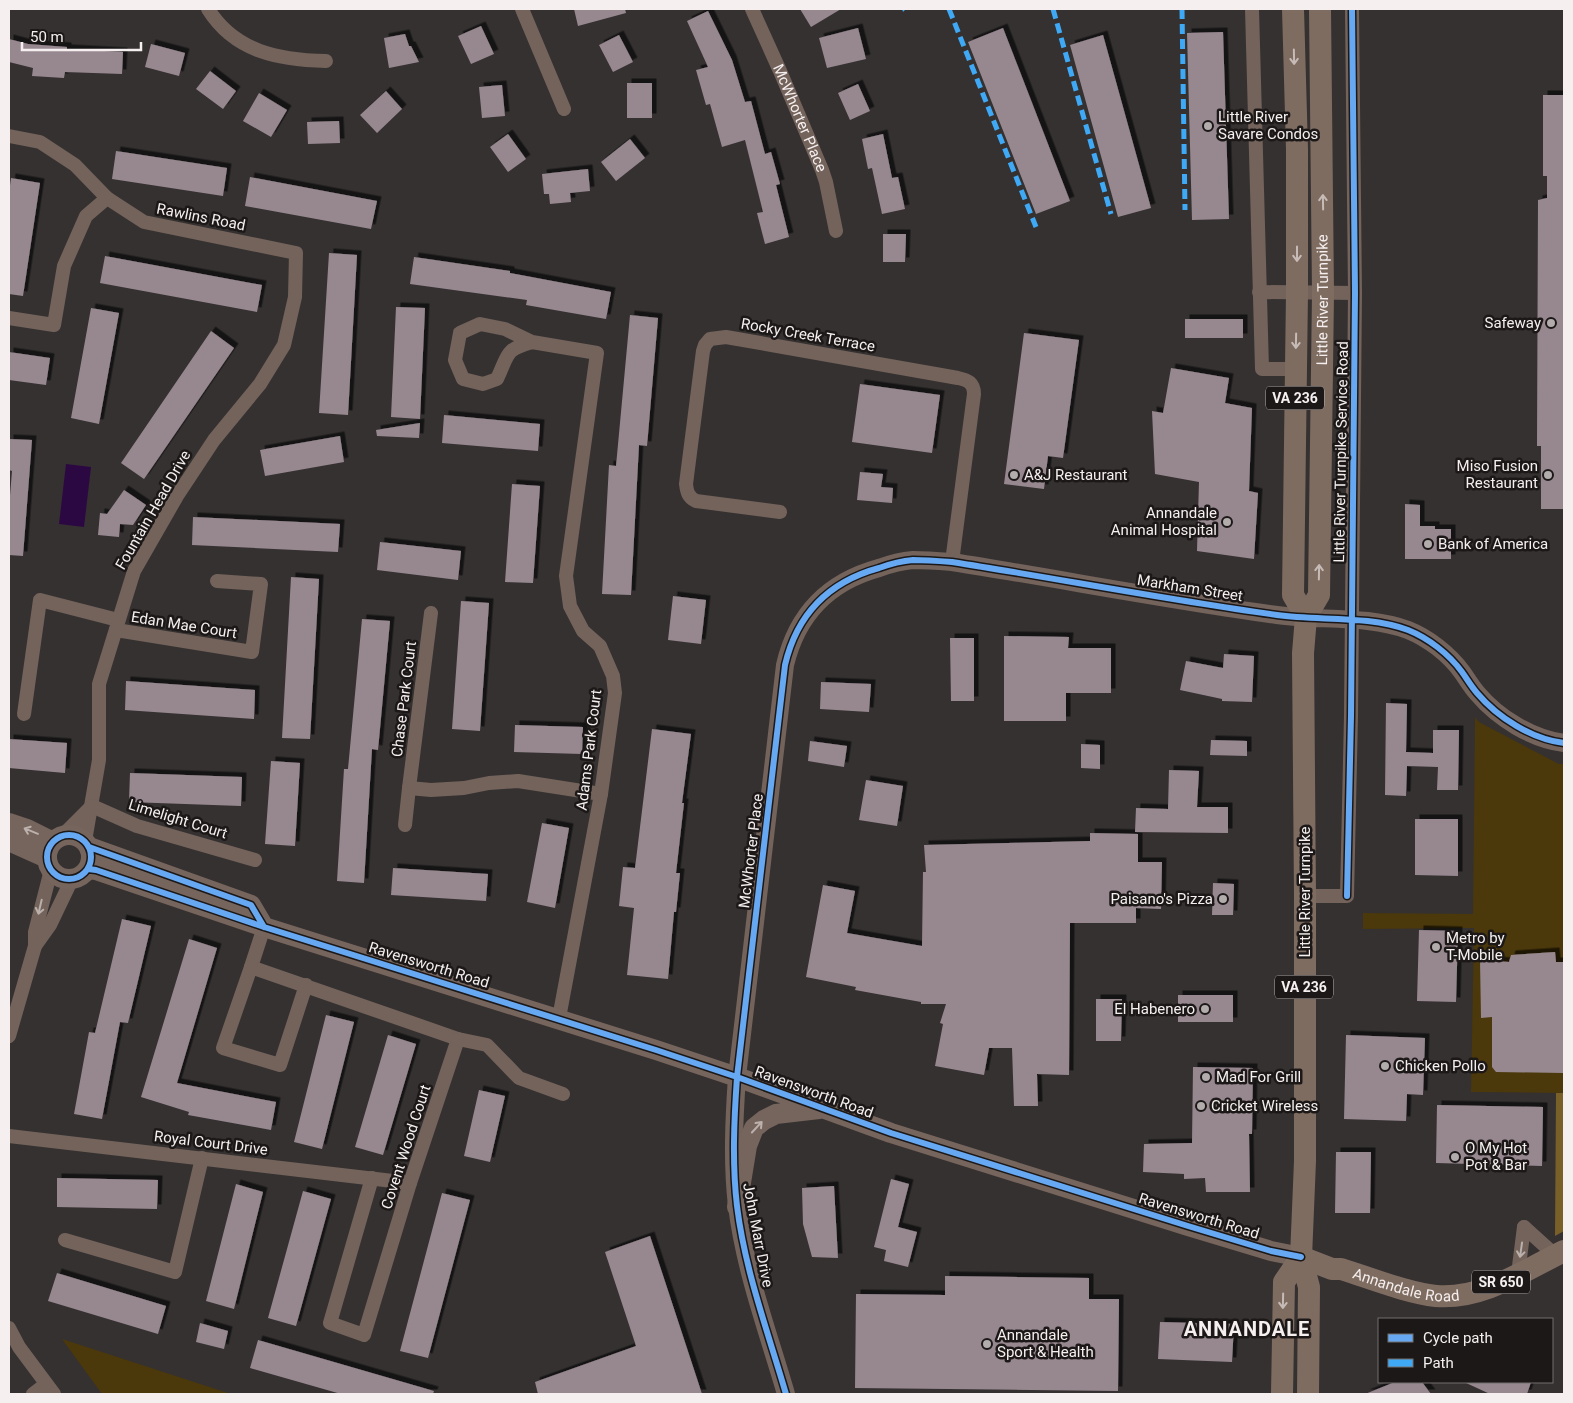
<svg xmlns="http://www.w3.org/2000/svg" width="1573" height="1403" font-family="Roboto,sans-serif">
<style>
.green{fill:#4b380b}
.forest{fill:#796029}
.water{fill:#2c0842}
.building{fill:#978890;filter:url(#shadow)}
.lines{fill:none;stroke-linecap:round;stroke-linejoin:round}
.minor{stroke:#73635b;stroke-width:14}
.tertiary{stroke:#73635b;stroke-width:18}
.secondary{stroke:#76655c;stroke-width:20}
.primary{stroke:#7f6c61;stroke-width:22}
.quiet{stroke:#3fa9f5;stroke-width:5;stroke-dasharray:10 5;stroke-linecap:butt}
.cycleway-casing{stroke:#1c1818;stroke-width:9}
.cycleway{stroke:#66a8f1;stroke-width:6}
.oneway{stroke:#c6bbb6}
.oneway2{stroke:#bcb1ad}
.oneway3{stroke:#bab0ac}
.poi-dot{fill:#b2acac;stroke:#1c1818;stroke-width:2}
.labels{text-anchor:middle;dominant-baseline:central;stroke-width:5;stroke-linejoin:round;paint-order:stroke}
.shield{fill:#1c1818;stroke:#b4aeae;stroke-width:1}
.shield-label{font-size:14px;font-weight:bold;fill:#f5efef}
.poi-label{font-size:15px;fill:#f5efef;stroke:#1c1818;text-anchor:start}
.street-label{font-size:15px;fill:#f5efef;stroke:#1c1818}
.district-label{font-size:20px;font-weight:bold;letter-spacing:1px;fill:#f5efef;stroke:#1c1818}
</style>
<defs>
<filter id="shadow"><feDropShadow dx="4.5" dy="-4.5" stdDeviation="0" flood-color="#0009"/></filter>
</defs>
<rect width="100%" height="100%" fill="#353131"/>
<path class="green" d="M1475,717L1479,722L1559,764H1564V1093L1471,1092L1474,928L1363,929V913L1473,914Z
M62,1339L231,1394H102Z"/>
<path class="forest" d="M1556,1093H1564V1231L1555,1236Z"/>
<path class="water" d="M66,464L91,467L84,527L59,524Z"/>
<path class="building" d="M574,9H625L626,13L578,26Z
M800,9H841L811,27Z
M708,11L732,60L745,102L751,101L765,154L771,152L780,184L776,185L789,237L765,244L757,213L763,212L745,140L722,147L710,104L706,105L696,70L708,67L687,21Z
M481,26L494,54L471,64L458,36Z
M858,28L866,59L827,68L819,38Z
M1003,28L1070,201L1036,214L968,42Z
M1223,32L1229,219L1192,220L1187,33Z
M405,34L409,46H411L419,62L389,68L384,38Z
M619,35L633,62L613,72L599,45Z
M1103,35L1151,208L1118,217L1070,45Z
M9,39L28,44L67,47V49L123,52L122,74L65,72L64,78L32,76L33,68L9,62Z
M151,44L185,53L179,76L145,67Z
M210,71L236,91L223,109L196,89Z
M627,83H652V118H627Z
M858,84L870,111L850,120L838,93Z
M502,85L505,116L482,118L479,87Z
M386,91L402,109L377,133L360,115Z
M259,93L287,110L271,137L243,121Z
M1543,95H1564V509H1541V446H1537L1538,200L1547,198V176H1543Z
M339,121L340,143L308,144L307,122Z
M508,134L526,159L508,172L490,147Z
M883,134L892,178L898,177L905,209L882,214L872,168L868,169L862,139Z
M630,139L645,158L616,181L601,162Z
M116,151L227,168L223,196L112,179Z
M588,169L590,191L570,193L571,202L550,204L549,194H544L542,174Z
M250,177L377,201L371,229L245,206Z
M11,178L40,183L23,296L9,294V193Z
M883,234H906L905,262H883Z
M329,253L357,255L348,415L319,413Z
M105,256L262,285L257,312L100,283Z
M414,257L510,271V273L611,292L606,319L526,305L527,300L410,284Z
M396,307L425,308L420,419L391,417Z
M91,308L119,313L99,424L71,418Z
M630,315L658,318L647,446L639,445L631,595L602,594L609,465L616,466Z
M1185,319H1243V338H1185Z
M211,331L234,348L144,479L121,463Z
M1024,333L1079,340L1063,458L1048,456L1044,489L1004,484Z
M9,352L50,358L46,385L9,380Z
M1171,368L1229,378L1225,403L1252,408L1249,491L1258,493L1254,559L1197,551L1199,482L1155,474L1152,411L1163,413Z
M860,384L940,395L932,453L852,442Z
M444,415L540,424L538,451L442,443Z
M420,423L419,438L377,436L376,430Z
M340,436L344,462L265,476L260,450Z
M9,439L32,440L23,556L9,555V508L12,471L9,470Z
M860,472L883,474L881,487L893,488L892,503L857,500Z
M512,484L540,486L533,583L505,582Z
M124,490L146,505L133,525L120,524L119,537L98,535L100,513L107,514Z
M1405,504L1420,505V526H1435V529H1451V559H1405Z
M193,517L340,524L338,552L192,545Z
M380,542L461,551L458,580L377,570Z
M291,577L319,579L310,739L282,738Z
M673,596L706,600L701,644L668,640Z
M461,601L489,603L480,731L452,729Z
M362,619L390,621L378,750L372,749L364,883L337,881L344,769H348Z
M1004,636L1069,637L1068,648H1111V693H1066V721H1004Z
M950,638H974V701H951Z
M1224,654L1254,656L1252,702L1222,701V699L1180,690L1186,661L1223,668Z
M126,681L255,690L254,719L125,710Z
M821,682L871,684L869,712L820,709Z
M1386,703L1407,704L1406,752L1433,753V730H1459L1458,790H1437L1438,767L1407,766L1406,796L1385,795Z
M515,725L583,727L582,754L514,752Z
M652,729L691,734L682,803H684L676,873H680L676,912H674L668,979L627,975L634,908L619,906L623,867L635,868Z
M9,739L67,743L65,773L9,768Z
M1211,740L1247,741V756L1210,755Z
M810,741L847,746L844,767L808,761Z
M1081,744L1100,745V769L1081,768Z
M271,761L300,763L295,846L265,844Z
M1169,770L1199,771L1197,807H1228V833L1135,832L1136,808L1168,809Z
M130,773L242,777L241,806L129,802Z
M866,780L903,786L897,826L859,820Z
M1415,819H1458V876L1415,875Z
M542,823L569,828L555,908L527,902Z
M1090,833L1138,834V862H1162L1161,909L1136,908V923H1070L1069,1075L1037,1074L1038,1106H1014L1012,1048H989L984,1075L935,1066L943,1024L940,1023L946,1004H921V1002L855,990L856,987L806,977L823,885L855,891L847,933L922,946L923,872H926L924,845L1090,841Z
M393,868L488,874L486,901L391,895Z
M1213,883L1234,884L1233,915H1212Z
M122,919L151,926L128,1023L120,1022L102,1119L74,1114L89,1032L95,1033Z
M1419,930L1458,931L1456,1002L1417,1001Z
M189,939L217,948L177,1083L276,1102L271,1130L188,1115L189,1112L141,1097Z
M1555,952L1556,962H1564V1073L1496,1072L1492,1067V1017L1481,1018L1480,960L1509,962L1511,955Z
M1178,995H1233V1022H1178Z
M1096,999H1122L1121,1041H1096Z
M326,1015L354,1022L322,1149L294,1142Z
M388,1035L416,1044L383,1155L355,1147Z
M1346,1035L1425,1038L1423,1095L1407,1094L1406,1121L1344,1119Z
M1193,1067L1253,1068L1252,1134H1249L1250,1192H1206L1205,1178L1184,1179V1174L1143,1172L1144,1144L1192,1143Z
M479,1090L505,1096L490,1162L464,1156Z
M1437,1105L1543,1107L1542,1166L1436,1163Z
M1336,1152H1371L1370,1213H1335Z
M57,1178L158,1180L157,1209L57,1207Z
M891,1179L909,1184L898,1227L917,1232L908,1267L884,1261L886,1250L874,1247Z
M236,1184L263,1192L234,1309L206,1301Z
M834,1186L838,1258L812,1257L803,1224L802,1188Z
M303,1191L331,1199L296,1326L268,1318Z
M442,1193L470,1200L428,1358L400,1351Z
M650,1236L702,1394H538L535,1382L636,1346L605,1252Z
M57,1273L166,1306L158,1334L48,1301Z
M945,1276L1089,1278V1299H1119L1118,1391L855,1388L856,1294L945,1295Z
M1160,1322L1234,1324L1232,1362L1158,1359Z
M200,1323L228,1331L224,1349L196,1342Z
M258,1340L434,1391L433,1394H341L250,1368Z
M1395,1382H1422L1431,1394H1365Z
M1464,1382H1531L1527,1394H1490Z"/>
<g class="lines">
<g class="minor">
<path d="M208,9C235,52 279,60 326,61"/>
<path d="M522,9L564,109"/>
<path id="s1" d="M752,9L780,71L822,170L826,182L836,231"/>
<path d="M1252,9L1262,369H1295"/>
<path d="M9,136L40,142L75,165L107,198L144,222L296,253L295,297L284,345L260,384L214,440L177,496L134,571L99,684V760L85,841"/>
<path d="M1259,292L1355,293"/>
<path d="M9,318L54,325L64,266L86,216L107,198"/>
<path d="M532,342C504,350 509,354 497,379L483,384L463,379L455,360L460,333L480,324L505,329L532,342L597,353L566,576L570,606L583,631L600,646L613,676L615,693L601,794L559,1018"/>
<path d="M780,512L696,501C688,497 687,492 686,484L703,351L705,345L710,339L726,337L958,378C968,380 974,383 974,394L952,562"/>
<path d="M431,613L409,788L431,790L464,788L489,783L518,781L601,794"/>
<path d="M116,630L252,652L261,584L217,581"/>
<path d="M24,714L40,600L118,620"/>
<path d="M92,806L137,826L255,860"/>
<path d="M405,825L409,788"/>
<path d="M63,835L92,806"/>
<path d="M1305,896H1347L1351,716L1355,293L1352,9"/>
<path d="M264,927L251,967L458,1039L410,1183L364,1335L330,1323L372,1178"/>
<path d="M35,946V932L51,870"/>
<path d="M251,967L223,1048L280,1065L306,985"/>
<path d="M9,1036L35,946L50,925L72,879"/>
<path d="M458,1039L487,1045L519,1078L563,1094"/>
<path d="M9,1136L410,1183"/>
<path d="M1524,1227L1555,1255"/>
<path d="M65,1240L175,1272L202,1158"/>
<path d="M1518,1274L1524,1227"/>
<path d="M9,1328L19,1347L54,1394"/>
<path d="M33,1394L46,1384"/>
</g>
<path class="tertiary" d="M786,1394C768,1332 745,1271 737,1206C732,1163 734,1120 737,1077L785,665C797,614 828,582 879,568C890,564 901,561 913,560C926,560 939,561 952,562C1060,579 1168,600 1277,615C1319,621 1368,615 1408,630C1428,638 1449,654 1462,672C1467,679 1471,686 1477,693C1498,718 1532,739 1564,743"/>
<path class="secondary" d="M9,823L27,829L53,842
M47 857a22 22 0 1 1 44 0a22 22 0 1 1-44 0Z
M9,841L47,858
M89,847L251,905L264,927
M88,869L96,870L264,927L656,1050L737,1077L891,1133L1188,1226L1271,1251L1301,1257
M737,1207L747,1146L754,1128L764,1120L776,1114L819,1109"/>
<g class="primary">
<path d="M1293,9L1297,150V292L1293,595L1306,617"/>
<path id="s2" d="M1301,1257L1332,1269H1341C1370,1278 1407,1293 1436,1296C1482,1300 1525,1270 1564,1251"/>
<path d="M1282,1394L1284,1282L1301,1257"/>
<path id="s3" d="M1308,1394L1309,1287L1301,1257L1305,1161V896L1303,653L1306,617L1319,595L1323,293L1320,9"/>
</g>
<path class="quiet" d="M904,9L905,10
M949,9L1036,227
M1053,9L1111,214
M1182,9L1185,210"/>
<g class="cycleway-casing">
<path id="cycleway" d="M47 857a22 22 0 1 1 44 0a22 22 0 1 1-44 0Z
M89,847L251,905L264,927
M88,869L96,870L264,927L656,1050L737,1077L891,1133L1188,1226L1271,1251L1301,1257
M1347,896L1351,716L1355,293L1352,9
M786,1394C768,1332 745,1271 737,1206C732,1163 734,1120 737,1077L785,665C797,614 828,582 879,568C890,564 901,561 913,560C926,560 939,561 952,562C1060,579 1168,600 1277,615C1319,621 1368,615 1408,630C1428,638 1449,654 1462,672C1467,679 1471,686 1477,693C1498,718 1532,739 1564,743"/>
</g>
<use href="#cycleway" class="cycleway"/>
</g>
<defs><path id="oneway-shaft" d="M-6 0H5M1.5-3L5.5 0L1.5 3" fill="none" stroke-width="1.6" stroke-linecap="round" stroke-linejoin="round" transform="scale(1.25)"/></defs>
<g class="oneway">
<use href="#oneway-shaft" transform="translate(1294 57) rotate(89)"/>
<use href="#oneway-shaft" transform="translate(1323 202) rotate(-91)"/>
<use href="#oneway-shaft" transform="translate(1297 254) rotate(90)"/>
<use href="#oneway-shaft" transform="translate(1296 341) rotate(91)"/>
<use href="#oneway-shaft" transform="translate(1319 572) rotate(-89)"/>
<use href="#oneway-shaft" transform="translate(1283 1301) rotate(91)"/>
</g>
<g class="oneway2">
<use href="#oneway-shaft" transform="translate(31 831) rotate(-158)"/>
<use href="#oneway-shaft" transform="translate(757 1127) rotate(-47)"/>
</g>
<g class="oneway3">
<use href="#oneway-shaft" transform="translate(40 907) rotate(103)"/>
<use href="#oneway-shaft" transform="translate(1521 1250) rotate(98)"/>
</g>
<g class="poi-dot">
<circle cx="1208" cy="126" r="5"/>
<circle cx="1551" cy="323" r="5"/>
<circle cx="1014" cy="475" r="5"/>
<circle cx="1548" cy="475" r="5"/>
<circle cx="1227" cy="522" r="5"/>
<circle cx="1428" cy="544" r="5"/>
<circle cx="1223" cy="899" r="5"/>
<circle cx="1436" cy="947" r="5"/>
<circle cx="1205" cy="1009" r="5"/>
<circle cx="1385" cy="1066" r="5"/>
<circle cx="1206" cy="1077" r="5"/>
<circle cx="1201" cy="1106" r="5"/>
<circle cx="1455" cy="1157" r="5"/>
<circle cx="987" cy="1344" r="5"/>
</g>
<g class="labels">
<g class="shield">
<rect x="1266" y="386.5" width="58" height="23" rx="4"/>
<rect x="1275" y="975.5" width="58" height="23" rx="4"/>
<rect x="1472" y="1270.5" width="58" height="23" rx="4"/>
</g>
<g class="shield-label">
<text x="1295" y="398">VA 236</text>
<text x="1304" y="987">VA 236</text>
<text x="1501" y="1282">SR 650</text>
</g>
<g class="poi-label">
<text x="1218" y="117">Little River<tspan x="1218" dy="17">Savare Condos</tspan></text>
<text x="1541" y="323" text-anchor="end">Safeway</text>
<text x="1538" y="466" text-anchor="end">Miso Fusion<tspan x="1538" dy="17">Restaurant</tspan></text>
<text x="1024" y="475">A&amp;J Restaurant</text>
<text x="1217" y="513" text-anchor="end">Annandale<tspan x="1217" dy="17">Animal Hospital</tspan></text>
<text x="1438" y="544">Bank of America</text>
<text x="1213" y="899" text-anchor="end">Paisano's Pizza</text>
<text x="1446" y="938">Metro by<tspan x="1446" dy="17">T-Mobile</tspan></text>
<text x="1195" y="1009" text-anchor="end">El Habenero</text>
<text x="1395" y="1066">Chicken Pollo</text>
<text x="1216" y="1077">Mad For Grill</text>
<text x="1211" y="1106">Cricket Wireless</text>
<text x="1465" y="1148">O My Hot<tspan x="1465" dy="17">Pot &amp; Bar</tspan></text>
<text x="997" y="1335">Annandale<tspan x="997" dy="17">Sport &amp; Health</tspan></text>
</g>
<g class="street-label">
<text stroke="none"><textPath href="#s1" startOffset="119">McWhorter Place</textPath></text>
<text transform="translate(201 217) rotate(11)">Rawlins Road</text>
<text stroke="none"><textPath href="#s3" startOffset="1099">Little River Turnpike</textPath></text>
<text transform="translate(808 335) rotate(10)">Rocky Creek Terrace</text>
<text transform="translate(1341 452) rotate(-89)">Little River Turnpike Service Road</text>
<text transform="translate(153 510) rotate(-60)">Fountain Head Drive</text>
<text transform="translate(1190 588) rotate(9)">Markham Street</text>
<text transform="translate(184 625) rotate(9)">Edan Mae Court</text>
<text transform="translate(404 699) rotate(-83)">Chase Park Court</text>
<text transform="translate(589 750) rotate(-83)">Adams Park Court</text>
<text transform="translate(178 819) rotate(17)">Limelight Court</text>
<text transform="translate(751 851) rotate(-83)">McWhorter Place</text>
<text transform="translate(1305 892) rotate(-90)">Little River Turnpike</text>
<text transform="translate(429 965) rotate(17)">Ravensworth Road</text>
<text transform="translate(814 1092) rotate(20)">Ravensworth Road</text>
<text transform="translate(211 1143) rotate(7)">Royal Court Drive</text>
<text transform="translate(406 1147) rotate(-72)">Covent Wood Court</text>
<text transform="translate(1199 1216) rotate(17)">Ravensworth Road</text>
<text transform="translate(758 1235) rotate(79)">John Marr Drive</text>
<text stroke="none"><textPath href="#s2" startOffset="110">Annandale Road</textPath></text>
</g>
<g class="district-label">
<text x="1247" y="1329">ANNANDALE</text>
</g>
</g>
<rect width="1573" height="1403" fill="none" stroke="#f5efef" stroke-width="20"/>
<rect x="1378" y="1318" width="175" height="65" fill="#1c1818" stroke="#736e6e"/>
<rect x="1388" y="1334" width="25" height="8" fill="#66a8f1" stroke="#736e6e"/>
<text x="1423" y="1343" font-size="15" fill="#f5efef">Cycle path</text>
<rect x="1388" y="1359" width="25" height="8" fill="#3fa9f5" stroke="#736e6e"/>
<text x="1423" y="1368" font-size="15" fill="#f5efef">Path</text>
<path d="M22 42v8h119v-8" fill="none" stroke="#f5efef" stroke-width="2.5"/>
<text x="30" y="42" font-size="15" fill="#f5efef" stroke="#1c1818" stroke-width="4" paint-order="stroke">50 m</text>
</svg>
